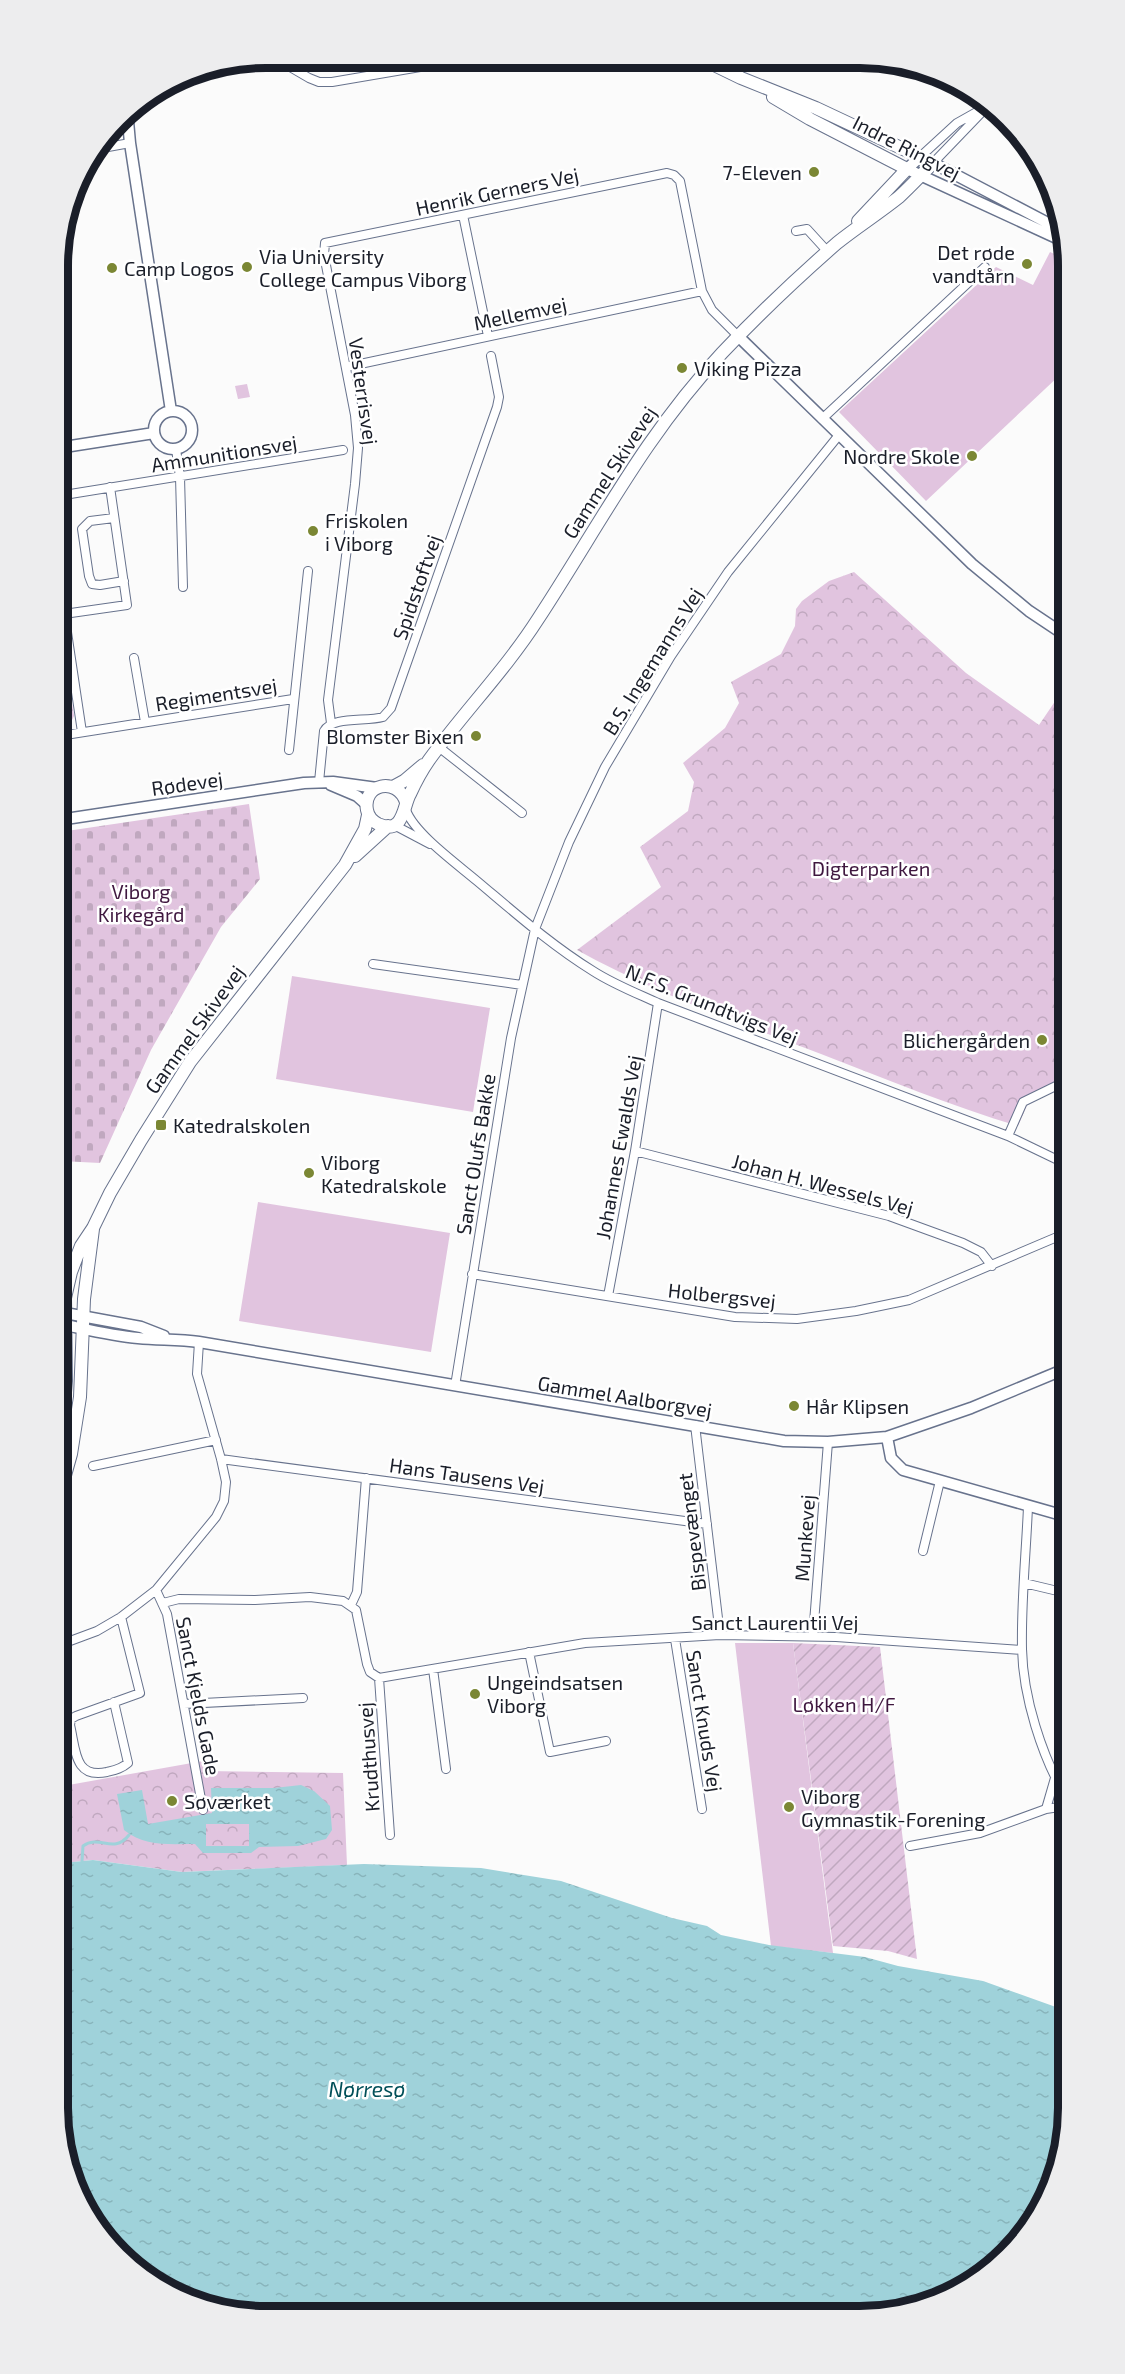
<svg xmlns="http://www.w3.org/2000/svg" width="1125" height="2374" font-family="'Exo 2',sans-serif">
<style>
.grass{fill:#e1c4df}
.cemetery{fill:url(#cemetery-stones)}
.park{fill:url(#park-crowns)}
.garden{fill:url(#garden-furrows)}
.water{fill:url(#water-ripples);fill-rule:evenodd}
.lines{fill:none;stroke-linecap:round;stroke-linejoin:round}
.stream{stroke:#9fd2da;stroke-width:3}
.minor-casing{stroke:#68738d;stroke-width:10}
.tertiary-casing{stroke:#68738d;stroke-width:13}
.secondary-casing{stroke:#68738d;stroke-width:14}
.minor{stroke:#fff;stroke-width:8}
.tertiary{stroke:#fff;stroke-width:10}
.secondary{stroke:#fff;stroke-width:12}
.poi-dot{fill:#7b8734;stroke:#fff;stroke-width:2}
.labels{text-anchor:middle;dominant-baseline:central;stroke-width:5;stroke-linejoin:round;paint-order:stroke}
.street-label{font-size:20px;fill:#1a1e29;stroke:#fff}
.poi-label{font-size:20px;fill:#1a1e29;stroke:#fff;text-anchor:start}
.park-label{font-size:20px;fill:#3f173f;stroke:#fff}
.water-label{font-size:21px;font-style:italic;fill:#004f58;stroke:#fff}
.rim{fill:none;stroke:#1a1e29;stroke-width:8}
</style>
<defs>
<pattern id="cemetery-stones" width="16" height="16" patternUnits="userSpaceOnUse" patternTransform="scale(1.5)"><rect width="16" height="16" fill="#e1c4df"/><path d="M2 7V4a2 2 0 0 1 4 0v3zM10 15v-3a2 2 0 0 1 4 0v3z" fill="#c0a8bf"/></pattern>
<pattern id="park-crowns" width="20" height="18" patternUnits="userSpaceOnUse" patternTransform="scale(1.5)"><rect width="20" height="18" fill="#e1c4df"/><path d="M2 6a3 3 0 1 1 6 0M12 15a3 3 0 1 1 6 0" fill="none" stroke="#c0a8bf"/></pattern>
<pattern id="garden-furrows" width="10" height="10" patternUnits="userSpaceOnUse" patternTransform="scale(1.5)"><rect width="10" height="10" fill="#e1c4df"/><path d="M-1 1l2-2M0 10L10 0M9 11l2-2" fill="none" stroke="#c0a8bf"/></pattern>
<pattern id="water-ripples" width="26" height="14" patternUnits="userSpaceOnUse" patternTransform="scale(1.5)"><rect width="26" height="14" fill="#9fd2da"/><path d="M2 4q2-2 4 0t4 0M15 11q2-2 4 0t4 0" fill="none" stroke="#88b4bb"/></pattern>
</defs>
<rect width="100%" height="100%" fill="#fbfbfb"/>
<path class="grass" d="M1050,252L1061,257V374L926,501L839,412L996,267L1033,285Z
M247,384L250,397L238,399L235,386Z
M292,976L490,1008L473,1112L276,1079Z
M258,1202L450,1233L431,1352L239,1321Z
M735,1643H793L833,1953L771,1946Z"/>
<path class="cemetery" d="M249,804L260,879L221,927L151,1050L100,1163L61,1161L60,832Z"/>
<path class="park" d="M854,572L966,673L1039,725L1062,691L1064,1086L1028,1103L1018,1126C951,1106 886,1079 821,1054C736,1022 657,994 577,950L661,887L640,847L688,811L694,782L683,763L725,728L739,703L731,682L781,654L795,626L796,609L802,601L829,581Z
M59,619L74,716L69,726L59,729Z
M203,1761L205,1771L343,1773L347,1865L182,1872L93,1860L64,1863L65,1836L63,1833V1786Z"/>
<path class="garden" d="M793,1643L880,1647L917,1959L888,1951L833,1946Z"/>
<path class="water" d="M301,1785L314,1791L330,1806L332,1830L326,1839L298,1846L259,1847L251,1853H203L195,1844C169,1844 145,1847 124,1830L117,1794L142,1790L148,1824L212,1813L211,1788H274ZM206,1824H249V1846H206Z
M93,1860L182,1872L364,1864L481,1868L561,1881L672,1918L707,1926L721,1935L769,1945L865,1957L898,1966L983,1981L1067,2011L1068,2122L1052,2188L1025,2236L975,2282L914,2310L225,2313L128,2265L92,2224L64,2163L63,1863Z"/>
<g class="lines">
<path class="stream" d="M82,1861L83,1846C100,1834 113,1855 129,1835"/>
<g class="minor-casing">
<path id="minor" d="M273,57L309,78L319,82H332L473,58
M97,149L130,143
M920,157L957,123L989,105
M933,163L983,111
M463,215L488,336
M796,231L807,229L828,252
M346,367L702,291
M822,419L985,267
M176,449L180,477L183,587
M58,496L343,450
M114,518L90,521L82,529L89,576L92,584L100,585L124,581
M59,579L82,732
M64,614L127,605L110,487
M134,658L145,722
M331,723L328,700L355,484L358,448L355,415L324,255L325,243L667,173L674,175L680,181L702,291L712,310L739,337
M59,736L293,699
M440,748L522,813
M289,750L308,571
M319,782L324,731C332,716 366,722 383,717L391,708L497,407L499,397L491,356
M406,810C414,833 457,864 477,881C514,912 551,945 593,971C613,984 636,993 658,1003L1008,1136L1064,1163
M394,825L430,844
M373,964L522,985
M1008,1136L1023,1102L1064,1082
M635,1151L889,1216L963,1243L981,1252L992,1266
M472,1274L735,1317L797,1319L856,1311L909,1300L1064,1234
M608,1296L635,1151L658,1003
M455,1386L511,1038L535,929L569,842L605,767L671,656L728,572L839,435
M695,1425L720,1635
M221,1459L707,1524
M93,1466L216,1440
M1028,1507C1026,1554 1021,1602 1022,1649C1023,1697 1042,1757 1066,1797
M923,1551L940,1481
M1024,1583L1066,1593
M156,1590L167,1614L203,1810
M163,1603L179,1599L255,1600L310,1597L343,1601L356,1610L367,1664L370,1672L379,1678L585,1643L720,1635L836,1637L1022,1650
M351,1605L357,1592L366,1478
M813,1636L828,1442
M675,1639L702,1809
M62,1644L97,1631L121,1617L156,1590L216,1517L224,1501L226,1482L221,1459L197,1374L199,1342
M529,1652L550,1752L606,1741
M433,1669L446,1769
M379,1678L390,1835
M114,1702L128,1763C121,1769 115,1770 107,1772C74,1779 76,1750 70,1725L71,1719L76,1716L140,1693L121,1617
M184,1704L303,1698
M1046,1809L1055,1778
M910,1846L980,1833L1046,1809L1066,1806"/>
</g>
<g class="tertiary-casing">
<path id="tertiary" d="M127,110L130,143L171,411
M920,157L907,169L1061,240
M933,163L1061,230
M739,337L972,564L1029,611L1062,633
M154 430a19 19 0 1 1 38 0a19 19 0 1 1-38 0Z
M58,448L154,433
M331,785L357,796L366,804
M59,820L304,783L333,782L377,788
M65,1313L141,1327L164,1336
M65,1325C89,1330 114,1336 138,1338C159,1340 179,1339 199,1342L784,1441L828,1442L887,1437L971,1408L1065,1369
M887,1437L891,1458L903,1470L1065,1516"/>
</g>
<g class="secondary-casing">
<path id="secondary" d="M773,97L810,119L907,169L858,221
M393,787L404,781L423,765
M406,802C397,776 362,784 367,810C368,816 372,821 378,824C404,836 403,806 410,794C415,783 422,770 429,760C464,712 506,669 538,619C599,526 645,435 722,353C758,315 797,278 837,243C857,227 879,213 899,197C911,186 922,174 933,163L816,108L741,78L704,60
M355,856L388,826
M62,1426L66,1381L65,1298L71,1272L81,1246L93,1228L110,1193L141,1140L190,1062L345,865L365,829L368,815
M62,1486L71,1454L80,1397L84,1299L93,1229"/>
</g>
<use href="#minor" class="minor"/>
<use href="#tertiary" class="tertiary"/>
<use href="#secondary" class="secondary"/>
</g>
<g class="poi-dot">
<circle cx="814" cy="172" r="6"/>
<circle cx="1027" cy="264" r="6"/>
<circle cx="247" cy="267" r="6"/>
<circle cx="112" cy="268" r="6"/>
<circle cx="682" cy="368" r="6"/>
<circle cx="972" cy="456" r="6"/>
<circle cx="313" cy="531" r="6"/>
<circle cx="476" cy="736" r="6"/>
<circle cx="1042" cy="1040" r="6"/>
<rect x="155" y="1119" width="12" height="12" rx="3"/>
<circle cx="309" cy="1173" r="6"/>
<circle cx="794" cy="1406" r="6"/>
<circle cx="475" cy="1694" r="6"/>
<circle cx="172" cy="1801" r="6"/>
<circle cx="789" cy="1807" r="6"/>
</g>
<g class="labels">
<g class="street-label">
<text transform="translate(907 147) rotate(27)">Indre Ringvej</text>
<text transform="translate(497 191) rotate(-12)">Henrik Gerners Vej</text>
<text transform="translate(520 313) rotate(-12)">Mellemvej</text>
<text transform="translate(364 391) rotate(82)">Vesterrisvej</text>
<text transform="translate(224 453) rotate(-9)">Ammunitionsvej</text>
<text transform="translate(609 472) rotate(-57)">Gammel Skivevej</text>
<text transform="translate(416 587) rotate(-71)">Spidstoftvej</text>
<text transform="translate(652 661) rotate(-58)">B.S. Ingemanns Vej</text>
<text transform="translate(216 694) rotate(-9)">Regimentsvej</text>
<text transform="translate(187 783) rotate(-8)">Rødevej</text>
<text transform="translate(712 1004) rotate(22)">N.F.S. Grundtvigs Vej</text>
<text transform="translate(194 1029) rotate(-54)">Gammel Skivevej</text>
<text transform="translate(618 1147) rotate(-80)">Johannes Ewalds Vej</text>
<text transform="translate(475 1154) rotate(-81)">Sanct Olufs Bakke</text>
<text transform="translate(823 1184) rotate(15)">Johan H. Wessels Vej</text>
<text transform="translate(722 1295) rotate(6)">Holbergsvej</text>
<text transform="translate(625 1396) rotate(9)">Gammel Aalborgvej</text>
<text transform="translate(467 1475) rotate(8)">Hans Tausens Vej</text>
<text transform="translate(691 1532) rotate(-97)">Bispevænget</text>
<text transform="translate(804 1538) rotate(-86)">Munkevej</text>
<text x="775" y="1622">Sanct Laurentii Vej</text>
<text transform="translate(199 1696) rotate(79)">Sanct Kjelds Gade</text>
<text transform="translate(705 1721) rotate(81)">Sanct Knuds Vej</text>
<text transform="translate(368 1757) rotate(-94)">Krudthusvej</text>
</g>
<g class="poi-label">
<text x="802" y="172" text-anchor="end">7-Eleven</text>
<text x="1015" y="252" text-anchor="end">Det røde<tspan x="1015" dy="23">vandtårn</tspan></text>
<text x="259" y="256">Via University<tspan x="259" dy="23">College Campus Viborg</tspan></text>
<text x="124" y="268">Camp Logos</text>
<text x="694" y="368">Viking Pizza</text>
<text x="960" y="456" text-anchor="end">Nordre Skole</text>
<text x="325" y="520">Friskolen<tspan x="325" dy="23">i Viborg</tspan></text>
<text x="464" y="736" text-anchor="end">Blomster Bixen</text>
<text x="1030" y="1040" text-anchor="end">Blichergården</text>
<text x="173" y="1125">Katedralskolen</text>
<text x="321" y="1162">Viborg<tspan x="321" dy="23">Katedralskole</tspan></text>
<text x="806" y="1406">Hår Klipsen</text>
<text x="487" y="1682">Ungeindsatsen<tspan x="487" dy="23">Viborg</tspan></text>
<text x="801" y="1796">Viborg<tspan x="801" dy="23">Gymnastik-Forening</tspan></text>
<text x="184" y="1801">Søværket</text>
</g>
<g class="park-label">
<text x="871" y="868">Digterparken</text>
<text x="141" y="891">Viborg<tspan x="141" dy="23">Kirkegård</tspan></text>
<text x="844" y="1704">Løkken H/F</text>
</g>
<g class="water-label">
<text x="367" y="2088">Nørresø</text>
</g>
</g>
<path d="M0 0H1125V2374H0ZM266 68H860A198 198 0 0 1 1058 266V2108A198 198 0 0 1 860 2306H266A198 198 0 0 1 68 2108V266A198 198 0 0 1 266 68Z" fill="#ededee" fill-rule="evenodd"/>
<path class="rim" d="M266 68H860A198 198 0 0 1 1058 266V2108A198 198 0 0 1 860 2306H266A198 198 0 0 1 68 2108V266A198 198 0 0 1 266 68Z"/>
</svg>
